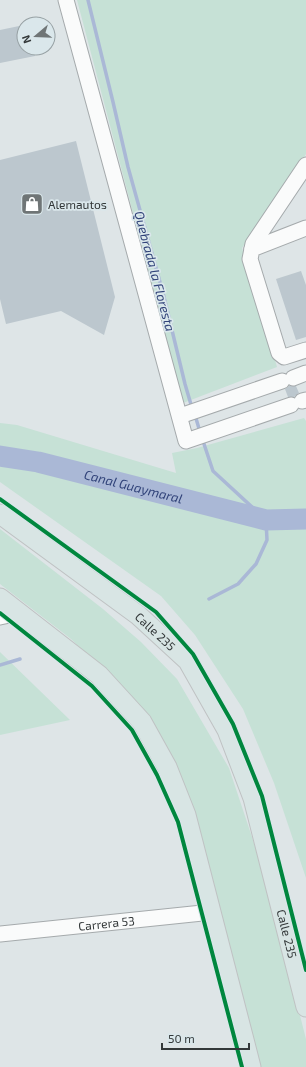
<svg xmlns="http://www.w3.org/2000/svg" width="306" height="1067" font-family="'Exo 2',sans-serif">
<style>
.green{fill:#c6e1d6}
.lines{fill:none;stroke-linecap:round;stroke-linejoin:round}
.stream{stroke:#aab8d6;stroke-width:3.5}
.river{stroke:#aab8d6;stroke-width:21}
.building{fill:#bcc7ce}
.minor-casing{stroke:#a5aaac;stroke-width:17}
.major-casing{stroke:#bfc2c3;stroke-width:21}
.minor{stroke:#fafbfb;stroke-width:15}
.major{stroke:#d8e5e4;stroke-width:19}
.cycleway-casing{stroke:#dae7eb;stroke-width:6}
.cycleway{stroke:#00873e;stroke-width:4}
.labels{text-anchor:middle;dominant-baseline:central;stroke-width:3.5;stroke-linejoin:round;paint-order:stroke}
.poi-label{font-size:12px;fill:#333839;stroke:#dae7eb;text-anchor:start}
.street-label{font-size:12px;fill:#333839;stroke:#dae7eb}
.water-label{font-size:13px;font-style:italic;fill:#314379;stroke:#dae7eb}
</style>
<rect width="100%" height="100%" fill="#dee5e7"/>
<path class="green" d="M77,0H306V154L277,199L242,248L277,367L183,403Z
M304,418L306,421V878L274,783L243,709L195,635L161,596L0,482V423L17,425L176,473L172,453L197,448Z
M0,529L103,609L141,642L177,679L229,768L262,867L306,1039V1067H259L185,794L146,712L71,639L0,584Z
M0,652L70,720L0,735Z"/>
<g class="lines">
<path class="stream" d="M88,0L113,102L128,167L163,293L185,384L192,408
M195,415L200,432
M202,438L213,471L266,520L267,540L256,564L238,584L209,599
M0,665L20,659"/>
<path class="river" id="s1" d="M0,456L38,462L266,520L306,519"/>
</g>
<path class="building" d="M24,25V48H33L35,56L0,63V30Z
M76,141L115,297L104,335L61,311L6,324L0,299V160Z
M301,271L306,285V337L296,340L276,279Z
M289,386H296L299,393L294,397H288L285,389Z"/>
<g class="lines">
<g class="minor-casing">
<g id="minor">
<path d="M66,0L186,441L291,405"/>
<path d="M306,228L252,249L250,259L279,353L284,357L306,350"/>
<path d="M252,249L253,244L306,165"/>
<path d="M293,378L306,373"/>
<path d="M302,401L306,400"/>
<path d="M180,416L282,381"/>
<path d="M0,617L19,613"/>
<path id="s2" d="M0,934L212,912"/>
</g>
</g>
<g class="major-casing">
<g id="major">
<path id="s3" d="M0,514L138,615L188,661L227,730L253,798L306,1007"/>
<path d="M0,598L99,675L142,722L167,767L186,815L251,1067"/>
</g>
</g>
<use href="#minor" class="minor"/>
<use href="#major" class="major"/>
<g class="cycleway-casing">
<path id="cycleway" d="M0,499L156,612L193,654L233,724L262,796L306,970
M0,613L92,686L132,730L157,775L178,822L242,1067"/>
</g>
<use href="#cycleway" class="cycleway"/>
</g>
<defs>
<g id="shop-square" transform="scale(1.15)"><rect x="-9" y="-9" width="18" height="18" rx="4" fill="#6f7576" stroke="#dae7eb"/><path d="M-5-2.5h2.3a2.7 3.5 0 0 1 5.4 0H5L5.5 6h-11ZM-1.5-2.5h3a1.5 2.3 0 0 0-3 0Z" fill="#fff"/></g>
</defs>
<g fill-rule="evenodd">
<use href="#shop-square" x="32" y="204"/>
</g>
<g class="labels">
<g class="poi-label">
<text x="48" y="204">Alemautos</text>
</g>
<g class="street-label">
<text stroke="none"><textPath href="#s3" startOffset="195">Calle 235</textPath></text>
<text stroke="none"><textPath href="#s2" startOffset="107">Carrera 53</textPath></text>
<text stroke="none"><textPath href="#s3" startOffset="531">Calle 235</textPath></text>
</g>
<g class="water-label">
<text transform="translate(155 271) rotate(75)">Quebrada la Floresta</text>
<text stroke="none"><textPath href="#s1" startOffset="137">Canal Guaymaral</textPath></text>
</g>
</g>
<g transform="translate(36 36) rotate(251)"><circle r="19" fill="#dae7eb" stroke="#97a1a4"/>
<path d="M0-3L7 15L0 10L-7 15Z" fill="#6f7576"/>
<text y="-6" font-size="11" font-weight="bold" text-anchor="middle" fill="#333839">N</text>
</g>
<path d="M162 1043v6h87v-6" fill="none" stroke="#333839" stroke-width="2"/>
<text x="168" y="1043" font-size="12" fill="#333839" stroke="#dae7eb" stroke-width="3" paint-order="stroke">50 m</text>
</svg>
